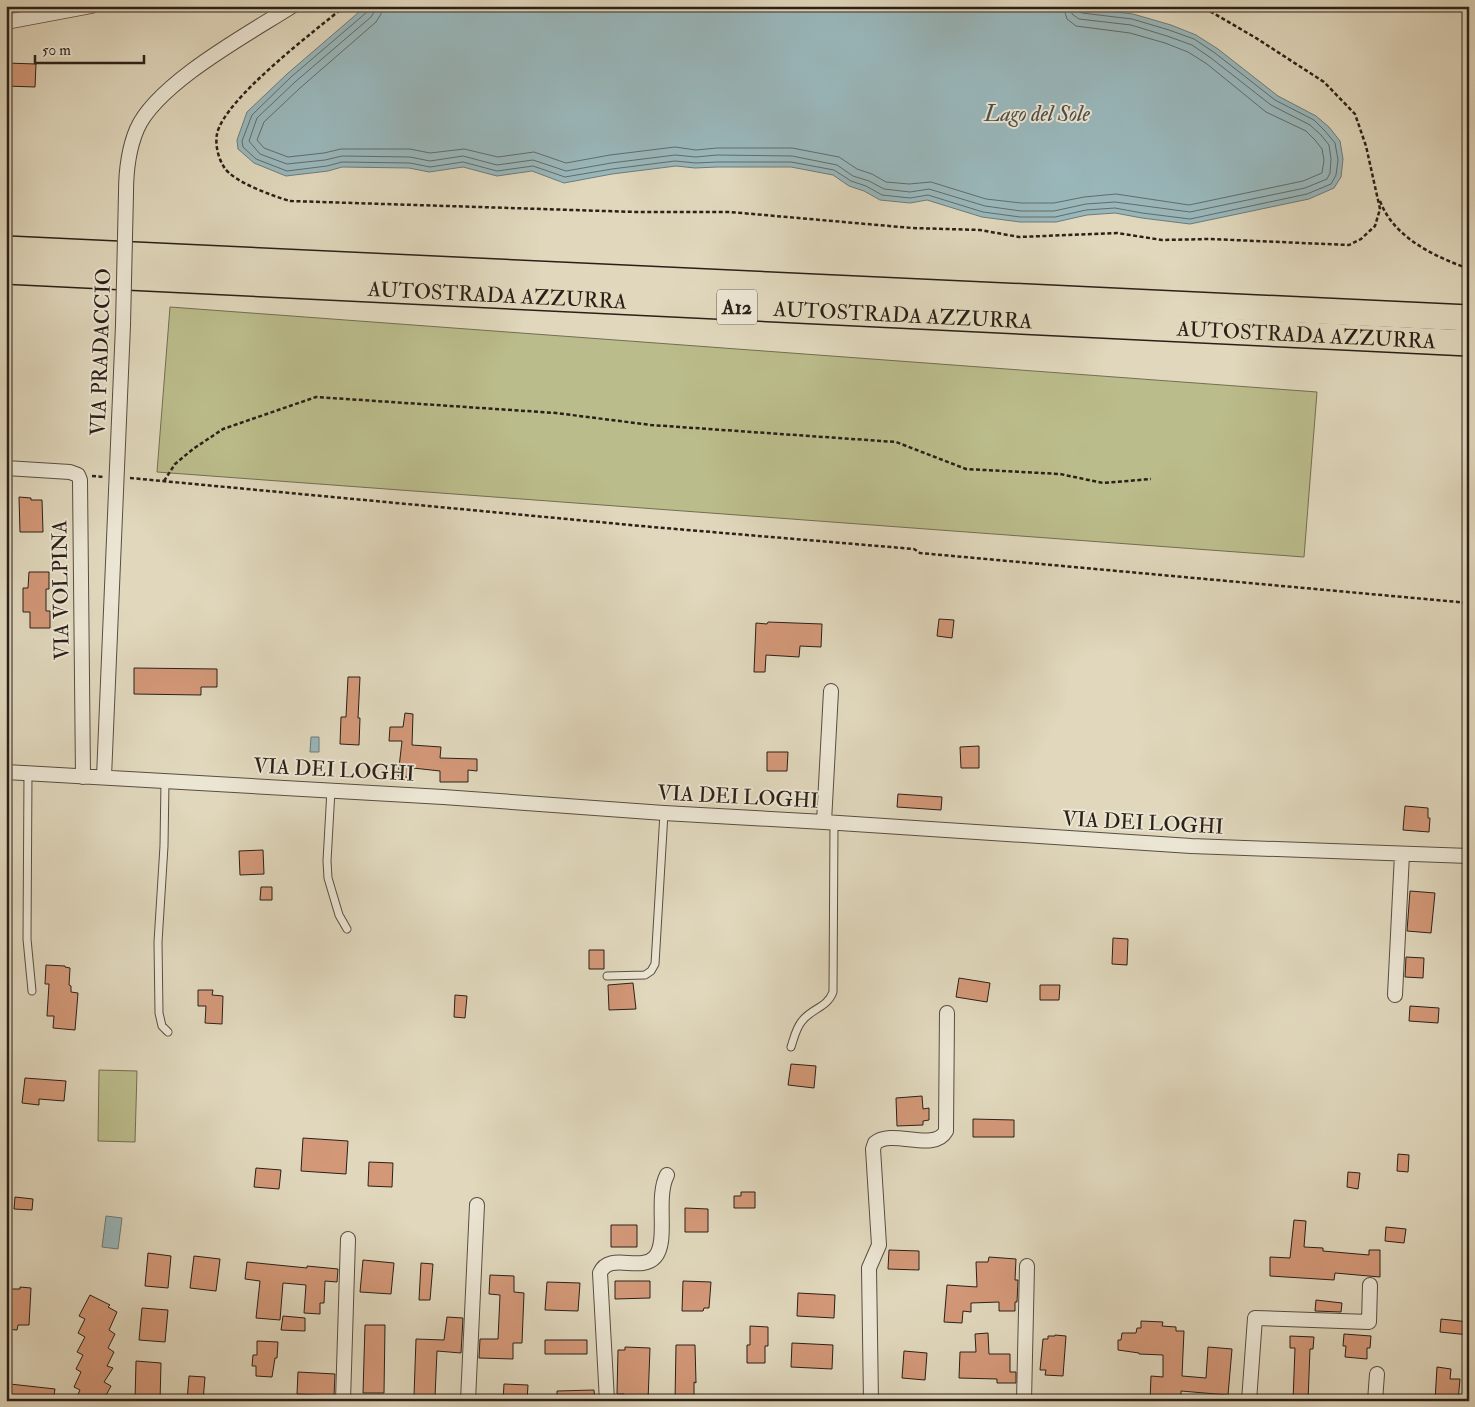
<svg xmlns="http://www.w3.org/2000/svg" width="1475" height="1407" font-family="'IM FELL Double Pica',serif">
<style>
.green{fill:#bbbc8b;stroke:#736e52}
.water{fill:#99b7bb;stroke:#6d7b7a}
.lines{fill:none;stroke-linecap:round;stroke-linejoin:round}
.shore{stroke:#626c6a;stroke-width:1}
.building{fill:#d39878;stroke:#2b2018}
.lane-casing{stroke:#584e41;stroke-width:9}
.street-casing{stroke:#584e41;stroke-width:16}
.highway-casing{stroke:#2b2018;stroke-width:28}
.path{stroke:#2b2018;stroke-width:2.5;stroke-dasharray:4 2.5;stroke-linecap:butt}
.lane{stroke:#ebe5d3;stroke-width:7}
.street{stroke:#ebe5d3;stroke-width:14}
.highway{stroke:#e0d7bc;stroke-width:25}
.street-bridge-casing{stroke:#584e41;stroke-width:16;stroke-linecap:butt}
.street-bridge{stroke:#ebe5d3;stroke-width:14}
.labels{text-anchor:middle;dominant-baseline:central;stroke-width:4;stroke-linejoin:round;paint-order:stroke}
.shield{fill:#ebe5d3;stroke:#655b50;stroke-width:1}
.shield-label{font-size:20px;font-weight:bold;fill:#2b2018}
.street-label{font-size:21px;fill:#2b2018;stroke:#ebe5d3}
.water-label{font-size:22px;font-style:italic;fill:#4c4d49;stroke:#ebe5d3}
</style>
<rect width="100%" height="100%" fill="#e0d7bc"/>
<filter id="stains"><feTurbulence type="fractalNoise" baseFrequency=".004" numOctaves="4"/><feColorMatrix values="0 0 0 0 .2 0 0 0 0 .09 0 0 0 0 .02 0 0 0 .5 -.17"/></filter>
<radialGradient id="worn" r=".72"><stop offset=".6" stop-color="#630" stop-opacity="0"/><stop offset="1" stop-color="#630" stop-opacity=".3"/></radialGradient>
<path class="green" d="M170,307L1317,392L1304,557L157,472Z
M99,1070L137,1071L135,1142L98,1141Z"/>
<path class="water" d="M366,6H1065L1133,14L1171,25L1196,35L1218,49L1278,96L1316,116L1329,127L1340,141L1343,159L1341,177L1334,188L1309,199L1190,224L1142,218L1115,213L1087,215L1056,222H1020L982,217L927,200L910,203L880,200L864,191L849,186L833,175L791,167H717L695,168L676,166L612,174L564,183L532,171L497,176L463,167L429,172L409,168L342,167L328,171L286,176L254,163L238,149L237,140L247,112L287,74Z
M311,737H319V752H310Z
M106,1216L122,1218L118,1249L102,1247Z"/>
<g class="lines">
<path class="shore" d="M369,6L367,12L291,77L252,115L242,141L243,147L256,159L287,171L327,166L342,162L410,163L430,167L463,162L497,171L533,166L565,177L612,169L675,161L696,163L717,162H791L834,170L851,181L866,186L882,195L910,198L928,195L983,212L1020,217H1055L1086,210L1115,208L1142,213L1190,219L1307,194L1331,184L1336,175L1338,160L1335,143L1325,131L1314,120L1275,100L1215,53L1194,39L1169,30L1132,19L1082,13L1078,11L1077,6
M375,6L374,12L371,17L295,82L257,118L249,141L260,154L287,164L325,160L342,156L410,157L430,161L463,156L497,165L533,160L566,171L611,163L675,155L696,157L717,155L792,156L837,165L853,176L869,181L884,189L910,192L929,189L985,206L1021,211H1054L1086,204L1115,202L1190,212L1305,188L1327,179L1330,173L1331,159L1329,145L1321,135L1310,125L1271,105L1211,58L1192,45L1167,36L1131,25L1079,19L1072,14L1071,6
M382,6L381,14L376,22L300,88L264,122L257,140L264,148L288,157L324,153L341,149H410L430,153L464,149L498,157L534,152L566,163L610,155L675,147L696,150L717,148H792L839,157L857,169L872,174L886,182L909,184L931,182L986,199L1021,203H1054L1084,197L1116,194L1189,205L1303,181L1322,173L1324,160L1322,149L1315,140L1306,131L1266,112L1207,64L1188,52L1165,43L1130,33L1076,26L1067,19L1063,6"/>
</g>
<path class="building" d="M6,63L36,64L35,87L6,86Z
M19,497L31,498V500H42L43,532H20Z
M29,572H49V589H46V611H50V628H30V612H23V588H28Z
M939,619L954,620L952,638L937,636Z
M768,622L822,624L821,647L800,646L799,657L766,655L765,672H754L756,623L767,624Z
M134,668L217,669V687H201V695L134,694Z
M348,677H360L358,718H360L359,745L340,744L341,717H346Z
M405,713L413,714L412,745L441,747L440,758L477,759V771L468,770V782H440V771L413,768L412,778L398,776L402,741H389L390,727H403Z
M979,746V768H961L960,747Z
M767,752H788L787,771H767Z
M898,794L942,797L941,810L897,807Z
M1405,806L1428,808V818H1430L1429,832L1403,830Z
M263,850L264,874L240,875L239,851Z
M261,887H272V900H260Z
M1410,891L1435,893L1431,933L1407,931Z
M1113,938L1128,939L1127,965L1112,964Z
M589,950H604V969H589Z
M1406,957L1424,958L1423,978L1405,977Z
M46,965L65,966V967L70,968L69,985L71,986V992L78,993L75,1030L53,1028L54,1016H47L49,984H45Z
M959,978L990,983L987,1002L956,997Z
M633,983L636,1009L609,1010L608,985Z
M1040,985H1060L1059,1000H1040Z
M198,990H213L212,995L223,996L222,1024L205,1023L206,1006H198Z
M455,995L467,996L465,1018L454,1017Z
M1410,1006L1439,1008L1438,1023L1409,1021Z
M791,1064L816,1066L814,1088L788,1085Z
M25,1078L66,1081L64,1101L39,1099V1105L22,1103Z
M922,1096L923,1109L929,1108V1120L923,1121V1125L897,1126L896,1098Z
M973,1119L1014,1120V1137H973Z
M303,1138L348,1141L346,1174L301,1171Z
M1398,1154L1409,1155L1408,1172L1397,1171Z
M369,1162L393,1163L392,1187L368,1186Z
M256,1168L281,1170L279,1189L254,1187Z
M1348,1172L1360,1173L1358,1189L1347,1187Z
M741,1192H755V1208H734V1196H741Z
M15,1197L33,1199L32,1210L14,1209Z
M685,1208L708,1209V1232H685Z
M1294,1220L1306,1221L1304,1247L1323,1248V1251L1369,1255V1250H1380V1277L1335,1273L1334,1280L1270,1276V1257L1290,1258Z
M611,1225H637V1247H611Z
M1386,1227L1406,1229L1404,1243L1385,1241Z
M889,1250L919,1251V1270L888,1269Z
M148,1253L171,1256L168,1288L145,1286Z
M194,1256L220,1259L216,1291L190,1288Z
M989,1257L1016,1259L1015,1280H1018L1017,1302H1015V1311H999V1302L971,1303V1312L963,1311L962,1323L944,1322L947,1285L977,1287L976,1262H988Z
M363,1260L394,1263L391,1294L360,1292Z
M247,1262L307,1268V1266L338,1269L337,1282L325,1281L324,1303H320V1314L304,1313L306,1285L283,1283L280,1320L256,1318L260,1281L245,1279Z
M421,1263L433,1264L430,1300H419Z
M490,1275L514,1276V1292L524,1293L522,1343H513V1359L479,1358L480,1339H498L500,1295L489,1294Z
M615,1281H650V1298L615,1299Z
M683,1281L711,1282L709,1308H704L703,1311H682Z
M547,1282L580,1283L578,1311L545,1310Z
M20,1287L31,1288L29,1325H18L17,1330L6,1329V1289H20Z
M798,1293L835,1295L834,1318L797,1316Z
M90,1295L110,1305L108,1307L117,1312L109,1330L115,1334L108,1348L114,1352L107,1366L113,1368L104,1382L111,1386L103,1401H75L80,1390L74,1387L81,1372L76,1369L83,1355L77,1352L85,1337L78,1333L85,1319L79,1316Z
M1316,1300L1342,1303L1341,1312L1315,1311Z
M142,1308L168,1310L165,1342L139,1340Z
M283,1316L305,1318V1331L281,1330Z
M447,1317L463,1318L461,1353L437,1351L435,1397L414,1396L416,1339L444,1340Z
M1441,1319L1469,1322V1335L1440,1332Z
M1141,1321L1163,1322L1162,1326L1176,1327V1331H1184L1182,1376L1206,1378L1208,1347L1232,1349L1228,1395L1181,1391V1401H1150L1151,1376L1163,1377V1355L1139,1354V1353L1118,1350V1340H1121L1122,1333H1136L1137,1328H1141Z
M365,1325H385L384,1393H363Z
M750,1326L768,1327V1346H765V1363H747V1345H750Z
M988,1333L989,1354H1010V1372H1016V1383H997V1379L959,1378L960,1352H976L975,1334Z
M1344,1334L1371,1336L1370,1348H1367V1359L1345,1357L1346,1346H1343Z
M1055,1335L1066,1336L1063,1376L1045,1375L1046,1370H1040L1043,1339H1048V1336H1055Z
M1290,1336L1314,1337L1313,1349H1310L1308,1401H1293L1295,1348H1290Z
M545,1340H587V1354H545Z
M257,1341L278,1342L277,1358H275L272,1377L256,1376V1366H252L253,1355H257Z
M792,1343L833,1345L832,1369L791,1367Z
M676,1345H695L696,1383L694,1382V1401H675Z
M625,1347L650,1348L648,1401H624V1394H617L618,1350H625Z
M904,1351L927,1353L925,1380L902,1378Z
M136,1361L161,1363L160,1401H135Z
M1437,1367L1451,1369L1450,1379H1460L1458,1401H1435Z
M298,1372L335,1374L334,1396L297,1394Z
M189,1376L205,1377L203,1401H187Z
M10,1384L55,1389L53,1401H7Z
M504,1384L528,1385L527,1401H503Z
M594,1390L595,1401H557V1391Z"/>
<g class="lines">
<g class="lane-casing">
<path id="lane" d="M28,773L27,939L32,991
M165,781L164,846L158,942L159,1013L162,1026L168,1032
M331,790L327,861L328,878L339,915L347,929
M607,976L645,975L651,971L655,964L664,813
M791,1047C794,1038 796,1028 802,1021C812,1008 827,1008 833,992L834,823"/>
</g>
<g class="street-casing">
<path id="street" d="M6,22L91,6
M126,193C126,171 128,150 137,129C157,83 250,33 292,6
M6,468L70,472L78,475L80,480L83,777
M6,772L443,797L664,813L824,822L1191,846L1469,856
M104,777L123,325
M824,822L831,691
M1395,995L1402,854
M343,1401L348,1239
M468,1401L477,1205
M607,1401L600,1273C609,1251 641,1273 655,1257C669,1241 655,1198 667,1175
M871,1401L869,1268L879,1245L873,1149L875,1143C892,1128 934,1153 946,1131L947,1013
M1024,1401L1027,1266
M1249,1401L1255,1318L1369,1322L1370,1285
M1375,1401L1377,1374"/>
</g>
<g class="highway-casing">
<g id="highway">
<path d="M6,249L1469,318"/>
<path id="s1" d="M6,271L1469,343"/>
</g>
</g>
<path class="path" d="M345,6C316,30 224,99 217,134C215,144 218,158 224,167C233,182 273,196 290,201L636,212H730L912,228L980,230L1019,237L1117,233L1162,240L1210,239L1349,245L1361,239L1375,226L1380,209L1366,146L1355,114L1324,82L1256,38L1201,6
M1380,201C1394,238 1434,256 1469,269
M92,476L104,477
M130,478L652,527L914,549L920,553L1469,603
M164,481L175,464L193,449L223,429L316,397L556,413L651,425L896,442L966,469L1060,474L1103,483L1151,479"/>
<use href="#lane" class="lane"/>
<use href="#street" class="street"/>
<use href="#highway" class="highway"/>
<g class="street-bridge-casing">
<path id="street-bridge" d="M123,325L126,193"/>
</g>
<use href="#street-bridge" class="street-bridge"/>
</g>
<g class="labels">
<rect class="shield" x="717" y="289.5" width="40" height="35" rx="4"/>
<g class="shield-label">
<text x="737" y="307">A12</text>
</g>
<g class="street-label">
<text stroke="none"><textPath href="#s1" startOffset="492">AUTOSTRADA AZZURRA</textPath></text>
<text stroke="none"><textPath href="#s1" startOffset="898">AUTOSTRADA AZZURRA</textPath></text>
<text stroke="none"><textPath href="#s1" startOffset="1302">AUTOSTRADA AZZURRA</textPath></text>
<text transform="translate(101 352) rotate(-88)">VIA PRADACCIO</text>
<text transform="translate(61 590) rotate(-91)">VIA VOLPINA</text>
<text transform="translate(334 770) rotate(3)">VIA DEI LOGHI</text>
<text transform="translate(738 797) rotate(3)">VIA DEI LOGHI</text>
<text transform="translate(1143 823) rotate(3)">VIA DEI LOGHI</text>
</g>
<g class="water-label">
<text x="1037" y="114">Lago del Sole</text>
</g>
</g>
<rect width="1475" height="1407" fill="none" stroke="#e0d7bc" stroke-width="25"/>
<rect x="8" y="8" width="1460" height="1392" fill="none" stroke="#2b2018" stroke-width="2.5"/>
<rect x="12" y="12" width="1450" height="1382" fill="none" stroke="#2b2018"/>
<path d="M35 55v8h109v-8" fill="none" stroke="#2b2018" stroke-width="2.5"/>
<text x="42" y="55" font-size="15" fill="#2b2018" stroke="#ebe5d3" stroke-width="4" paint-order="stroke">50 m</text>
<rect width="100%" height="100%" filter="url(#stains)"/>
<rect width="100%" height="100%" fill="url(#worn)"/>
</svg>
